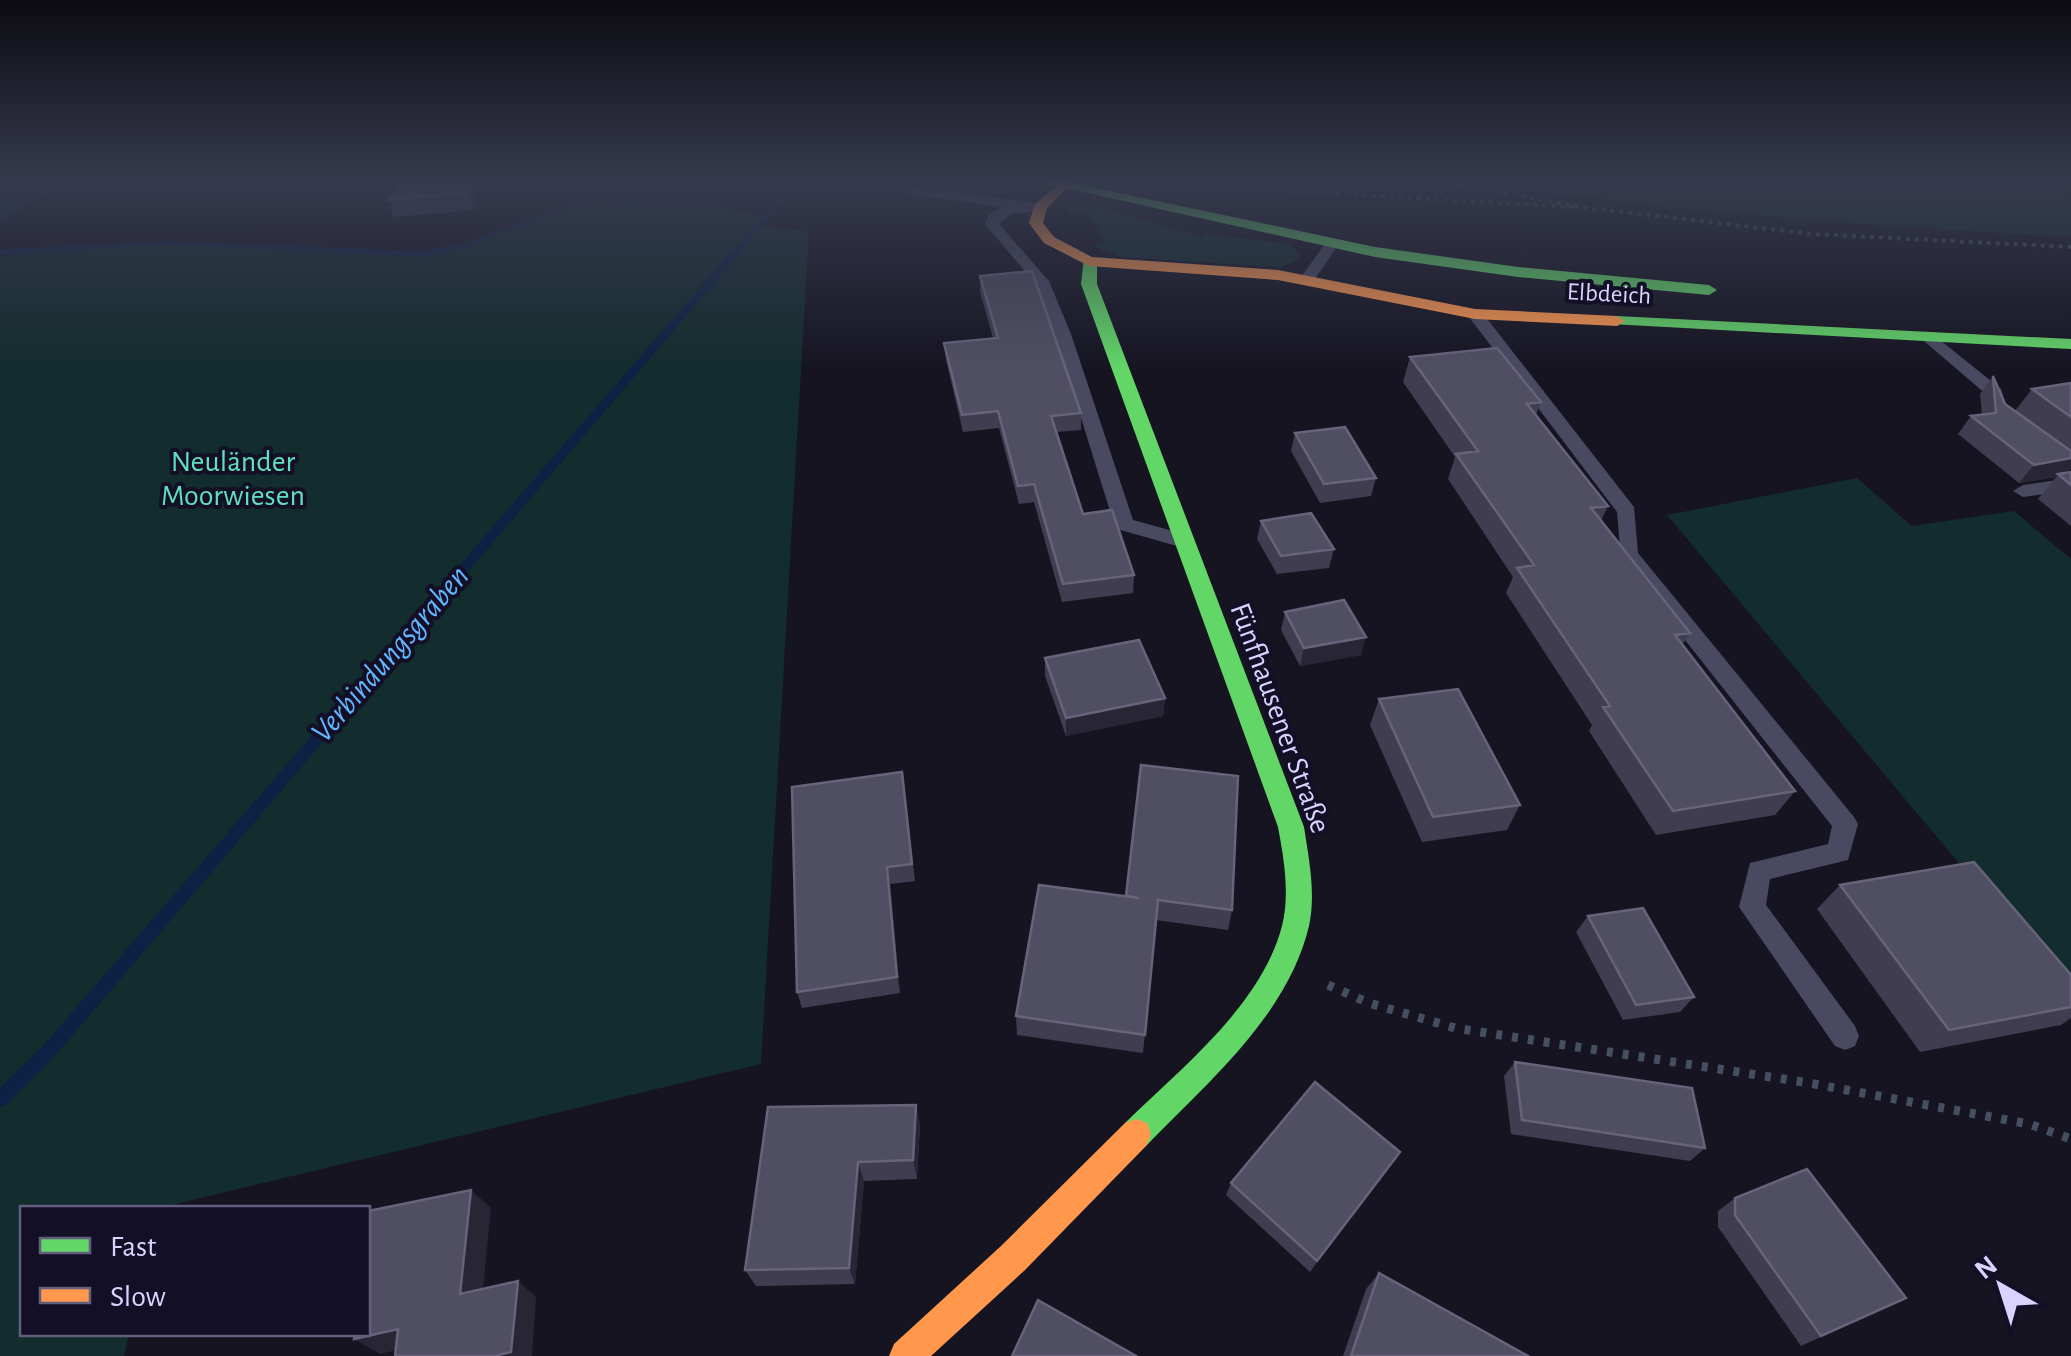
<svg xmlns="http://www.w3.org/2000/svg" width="2071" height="1356" font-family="'Alegreya Sans',sans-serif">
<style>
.green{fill:#132c2d}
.water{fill:#0d2144}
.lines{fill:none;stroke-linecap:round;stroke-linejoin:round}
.stream{fill:#0d2144;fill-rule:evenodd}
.path-far1{stroke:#44505f;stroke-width:4;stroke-dasharray:4 5;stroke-linecap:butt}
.path{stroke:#44505f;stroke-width:9;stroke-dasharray:6 10;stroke-linecap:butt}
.lane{fill:#4a4962;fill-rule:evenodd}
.fast{fill:#63d668;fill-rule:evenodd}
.slow{fill:#ff974d;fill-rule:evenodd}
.wall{fill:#403d50}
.shaded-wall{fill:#282635}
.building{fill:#504e63;stroke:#66637b;stroke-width:2.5}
.labels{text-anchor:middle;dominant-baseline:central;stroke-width:8;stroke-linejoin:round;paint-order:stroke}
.far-street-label{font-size:25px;fill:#d9d4ff;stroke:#130f26}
.park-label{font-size:30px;fill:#5fe0c0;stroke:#130f26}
.street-label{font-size:30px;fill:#d9d4ff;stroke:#130f26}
.water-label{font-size:32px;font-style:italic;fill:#62b6ff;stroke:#130f26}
</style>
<rect width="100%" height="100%" fill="#161421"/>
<path class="green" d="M1464,180H2071V237C1867,225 1665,212 1464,180Z
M592,197L655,205L715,206L766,217L760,226L809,231L761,1064L159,1208H22V1334H129L124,1356H0V256L168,243L423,254L480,239Z
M1073,206L1101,207L1201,237L1205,234L1288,244L1300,253L1299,259L1282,267L1121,257L1094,247L1105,243L1088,213H1065Z
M1857,478L1912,526L2014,511L2071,559V997L1667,515Z"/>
<path class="water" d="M0,180H89L49,192L0,221Z"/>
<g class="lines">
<path class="stream" d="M790,184L797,186L54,1057L6,1105L0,1107V1088L42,1047L770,207H655L593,199L466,248L423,257L168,245L0,255V249L168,241L423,251L461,244L592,195L655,203H774Z"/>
<path class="path-far1" d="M1433,180L1580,207L1812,234L2071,247
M1237,188L1574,207"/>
<path class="path" d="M1328,985L1369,1003L1455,1028L1809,1083L2029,1124L2071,1139"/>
<path class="lane" d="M911,187L1045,204V210L1011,214L999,224L1049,281L1071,334L1133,520L1191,536L1194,541L1191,546L1184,548L1117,529L1114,524L1055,334L1034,282L985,224L989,214L1003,207L906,194V188Z
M1327,241L1339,244L1312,283H1302L1299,280Z
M1475,309L1481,311L1634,507L1638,553L1854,817L1858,824L1848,860L1770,879L1766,905L1855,1026L1859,1036L1855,1046L1845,1050L1835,1046L1739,907L1750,863L1828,844L1832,826L1621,559L1617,512L1469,317L1467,314Z
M1930,332L2001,389L2007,408L2004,412H1992L1987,395L1924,341L1922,337Z
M2071,478V490L2023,497L2013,491L2023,485Z"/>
<path class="fast" d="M1030,180H1058L1375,247L1518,267L1709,285L1717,290L1709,295L1518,277L1375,257Z
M1084,258L1097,261V284L1304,827C1309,859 1316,894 1309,926C1288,1015 1208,1082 1147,1145L1136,1149L1125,1145L1121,1134L1125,1123C1181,1068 1261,1006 1282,926C1290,894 1284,859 1278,827L1081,284Z
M1617,316L2071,339V349L1611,324V318Z"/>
<path class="slow" d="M1062,182L1069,186L1047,208L1043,223L1054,237L1092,257L1278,270L1475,309L1617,316L1625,321L1617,326L1475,319L1278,280L1089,266L1044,243L1029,223L1035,204Z
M1136,1119L1147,1123L1151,1134L1147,1145L1025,1270L931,1356H889L894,1344L1001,1246L1125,1123Z"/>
</g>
<path class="wall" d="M480,180L474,210L394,217L387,200Z
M980,276L1081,413V430L1056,432L1083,514L1134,575L1133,593L1062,602L1034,502L1019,504L999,428L963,432L946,360L944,343L993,338L980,292Z
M1410,357L1541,402L1536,415L1608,506L1601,521L1690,633L1682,645L1795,791L1775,815L1656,835L1589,731L1592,725L1506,593L1513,577L1448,479L1455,457L1403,382Z
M1993,376L2005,404L2015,411L2032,389L2071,383V468L2067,473L2071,472V526L2038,499L2056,477L2019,483L1958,434L1971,416L1982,415L1980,394Z
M1295,433L1376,478L1371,496L1320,503L1291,451Z
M1261,521L1334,549L1329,568L1277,574L1257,539Z
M1285,612L1361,655L1300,666L1281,630Z
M1045,658L1165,698L1163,716L1066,736L1045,676Z
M1379,699L1520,805L1507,830L1422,842L1370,725Z
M902,772L915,881L890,884L900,993L802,1008L797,992Z
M1039,885L1232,910L1228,930L1156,920L1143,1053L1017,1035L1016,1016Z
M1840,885L2071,975V1018L2061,1025L1920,1052L1817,909Z
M1588,916L1694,997L1680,1012L1623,1020L1576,932Z
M1515,1062L1705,1148L1690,1161L1511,1134L1504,1076Z
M916,1105L920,1125L917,1179L864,1181L855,1284L756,1286L745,1270Z
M1391,1165L1310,1272L1226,1195L1231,1183Z
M1735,1198L1906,1298L1801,1346L1718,1227V1211Z
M1379,1273L1528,1356H1343L1366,1289Z"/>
<path class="shaded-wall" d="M471,180H480L474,210L468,193Z
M2071,458V468L2065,475L2058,474L2056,477L2019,483L2034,465Z
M1366,637L1361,655L1300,666L1304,648Z
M1165,698L1163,716L1066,736V718Z
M887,867L890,884L900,993L897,977Z
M916,1105L920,1125L917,1179L913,1160Z
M1400,1152L1391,1165L1310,1272L1317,1261Z
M858,1162L864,1181L855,1284L849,1268Z
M471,1190L491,1208L481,1309L460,1294Z
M518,1281L536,1297L532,1356H494Z
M398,1329L422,1344L380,1354L354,1339Z"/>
<path class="building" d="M410,180H471L468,193L387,200Z
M1032,271L1081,413L1051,416L1083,514L1112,510L1134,575L1063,584L1034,484L1018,486L998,411L962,415L944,343L998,338L980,276Z
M1497,348L1541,402L1527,404L1608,506L1591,508L1690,633L1675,635L1795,791L1673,811L1603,707L1610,706L1517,568L1534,565L1456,454L1478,451L1410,357Z
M1993,376L2005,404L2071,451V458L2034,465L1971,416L1996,413Z
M2071,383V417L2032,389Z
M1345,427L1376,478L1324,484L1295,433Z
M2071,472V485L2058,474Z
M1311,513L1334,549L1281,556L1261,521Z
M1344,600L1366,637L1304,648L1285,612Z
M1139,640L1165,698L1066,718L1045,658Z
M1458,689L1520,805L1433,817L1379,699Z
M1141,765L1238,776L1232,910L1158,900L1145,1035L1016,1016L1039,885L1139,898L1126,896Z
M902,772L912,864L887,867L897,977L797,992L792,787Z
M1974,862L2071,975V1007L1949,1030L1840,885Z
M1643,908L1694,997L1636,1005L1588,916Z
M1515,1062L1692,1088L1705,1148L1522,1120Z
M1315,1082L1400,1152L1317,1261L1231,1183Z
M916,1105L913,1160L858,1162L849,1268L745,1270L768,1107Z
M1807,1169L1906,1298L1821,1336L1735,1215V1198Z
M471,1190L460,1294L518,1281L511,1352L494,1356H395L398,1329L354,1339L355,1334H368V1211Z
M1379,1273L1528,1356H1351Z
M1038,1300L1136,1356H1012Z"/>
<linearGradient id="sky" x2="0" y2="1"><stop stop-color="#0c0b12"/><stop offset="0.49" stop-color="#363a4e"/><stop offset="1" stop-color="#363a4e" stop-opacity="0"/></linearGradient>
<rect width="2071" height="370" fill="url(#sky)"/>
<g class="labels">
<g class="far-street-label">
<text transform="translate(1609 294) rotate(3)">Elbdeich</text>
</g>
<g class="park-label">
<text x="233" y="462">Neuländer<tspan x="233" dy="34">Moorwiesen</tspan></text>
</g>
<g class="street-label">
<text transform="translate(1280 718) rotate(70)">Fünfhausener Straße</text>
</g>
<g class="water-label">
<text transform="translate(390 654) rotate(-49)">Verbindungsgraben</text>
</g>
</g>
<rect x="20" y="1206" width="350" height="130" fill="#130f26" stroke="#625e7d" stroke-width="2.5"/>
<rect x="40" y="1238" width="50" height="15" fill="#63d668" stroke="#625e7d" stroke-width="2.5"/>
<text x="110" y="1256" font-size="30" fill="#d9d4ff">Fast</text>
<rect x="40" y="1288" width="50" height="15" fill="#ff974d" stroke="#625e7d" stroke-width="2.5"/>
<text x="110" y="1306" font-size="30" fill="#d9d4ff">Slow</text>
<g transform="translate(2001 1286) rotate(321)" stroke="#130f26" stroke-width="8" paint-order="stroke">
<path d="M0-8L18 38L0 25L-18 38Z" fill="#d9d4ff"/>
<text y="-15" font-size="28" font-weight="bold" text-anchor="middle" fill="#d9d4ff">N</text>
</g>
</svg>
